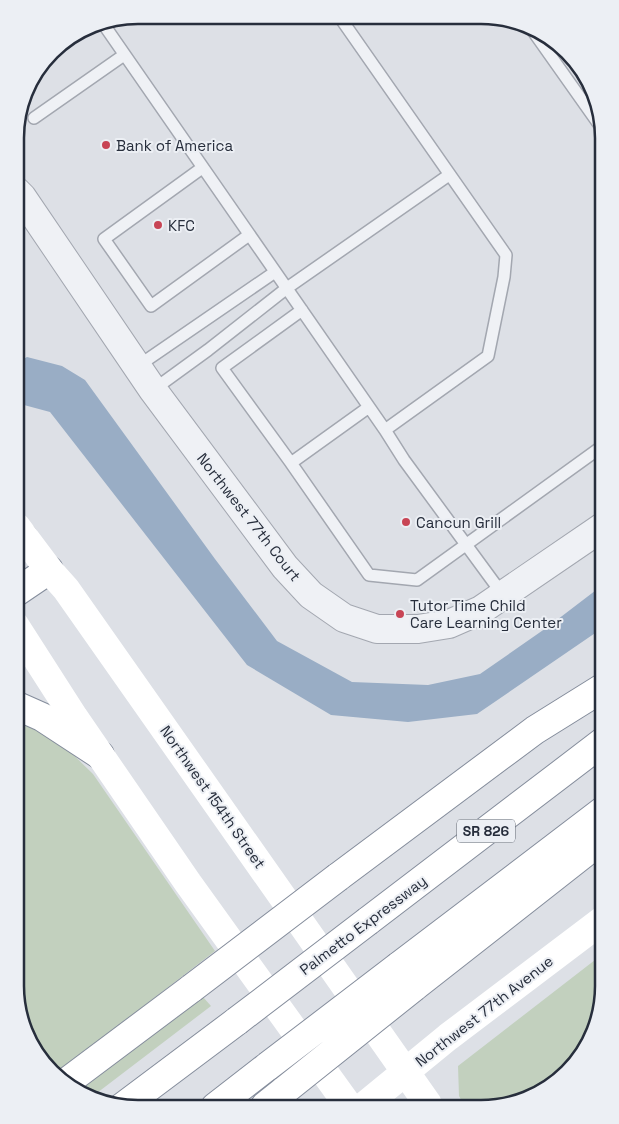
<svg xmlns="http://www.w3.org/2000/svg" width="619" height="1124" font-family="'Space Grotesk',sans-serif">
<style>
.green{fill:#c2d0be}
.water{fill:#99adc5}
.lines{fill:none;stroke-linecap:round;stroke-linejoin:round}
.service-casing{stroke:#a3a7b0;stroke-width:14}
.tertiary-casing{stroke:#a3a7b0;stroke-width:30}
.motorway-casing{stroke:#858d9c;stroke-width:30}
.service{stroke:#eff1f5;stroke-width:11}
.tertiary{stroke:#eff1f5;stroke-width:28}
.secondary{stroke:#fff;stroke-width:28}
.motorway{stroke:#fff;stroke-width:28}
.motorway-bridge-casing{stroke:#858d9c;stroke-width:30;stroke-linecap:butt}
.motorway-bridge{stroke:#fff;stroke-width:28}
.poi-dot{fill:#c84555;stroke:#eceff4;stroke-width:2}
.labels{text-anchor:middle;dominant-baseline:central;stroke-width:4;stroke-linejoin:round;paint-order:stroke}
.shield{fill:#eceff4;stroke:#626873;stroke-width:1}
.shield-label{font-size:14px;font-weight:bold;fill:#272e3c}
.poi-label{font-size:15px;fill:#272e3c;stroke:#eceff4;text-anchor:start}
.street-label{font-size:15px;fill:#272e3c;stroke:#eceff4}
.rim{fill:none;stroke:#272e3c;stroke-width:2.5}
</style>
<rect width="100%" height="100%" fill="#dde0e6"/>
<path class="green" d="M15,716L47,729L93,774L215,951L56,1074L22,1026L15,986Z
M604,953V994L578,1061L521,1102L463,1103L459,1096L458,1066Z
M203,997L211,1006L93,1096L78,1090Z"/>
<path class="water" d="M27,357L62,366L85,380L215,559L277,641L352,682L428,685L480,674L549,626L604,584V627L477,714L408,722L331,715L247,665L50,412L24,405L16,410V363Z"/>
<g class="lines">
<g class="service-casing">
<path id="service" d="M339,16L506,255L504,277L488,356L385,430L404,460L503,595
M102,22L385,430
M533,31L603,130
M34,118L124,55
M202,168L104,239L151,306L249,235
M302,310L222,368L291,463L369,407
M138,366L275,272
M153,390L208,350L287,288L449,175
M291,463L369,575L417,580L604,445"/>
</g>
<g class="tertiary-casing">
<path id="tertiary" d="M16,191L22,197L153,390L285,567L311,595L344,618L377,629H418L449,624L481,610L604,526"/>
</g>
<g class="motorway-casing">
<path id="motorway" d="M16,541L23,537
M15,593L49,570
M15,705L42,717L100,755
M338,877L535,730L604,687
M368,921L604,741
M399,966L604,810
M414,987L591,848L604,836
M64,1084L192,988
M265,1106L285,1090
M215,1107L268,1066
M121,1108L237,1021"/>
</g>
<use href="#service" class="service"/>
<use href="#tertiary" class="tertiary"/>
<path class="secondary" d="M16,526L49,570L66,589L428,1104
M15,625L74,717L188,883L348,1105
M365,1105L448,1037L604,919"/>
<use href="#motorway" class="motorway"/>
<g class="motorway-bridge-casing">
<path id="motorway-bridge" d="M192,988L338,877
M237,1021L368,921
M268,1066L399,966
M285,1090L414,987"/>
</g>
<use href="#motorway-bridge" class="motorway-bridge"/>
</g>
<g class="poi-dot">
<circle cx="106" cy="145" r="5"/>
<circle cx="158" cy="225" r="5"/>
<circle cx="406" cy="522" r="5"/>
<circle cx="400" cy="614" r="5"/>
</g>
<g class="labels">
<rect class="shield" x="457" y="819.5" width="58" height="23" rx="4"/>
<g class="shield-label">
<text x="486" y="831">SR 826</text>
</g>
<g class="poi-label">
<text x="116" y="145">Bank of America</text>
<text x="168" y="225">KFC</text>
<text x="416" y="522">Cancun Grill</text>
<text x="410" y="605">Tutor Time Child<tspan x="410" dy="17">Care Learning Center</tspan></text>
</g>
<g class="street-label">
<text transform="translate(249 517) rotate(52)">Northwest 77th Court</text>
<text transform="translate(213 797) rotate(55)">Northwest 154th Street</text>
<text transform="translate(363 925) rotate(-37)">Palmetto Expressway</text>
<text transform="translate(484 1011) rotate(-38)">Northwest 77th Avenue</text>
</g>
</g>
<path d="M0 0H619V1124H0ZM138 24H481A114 114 0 0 1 595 138V986A114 114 0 0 1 481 1100H138A114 114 0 0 1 24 986V138A114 114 0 0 1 138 24Z" fill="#eceff4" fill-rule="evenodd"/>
<path class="rim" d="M138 24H481A114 114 0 0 1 595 138V986A114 114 0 0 1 481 1100H138A114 114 0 0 1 24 986V138A114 114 0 0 1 138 24Z"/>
</svg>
